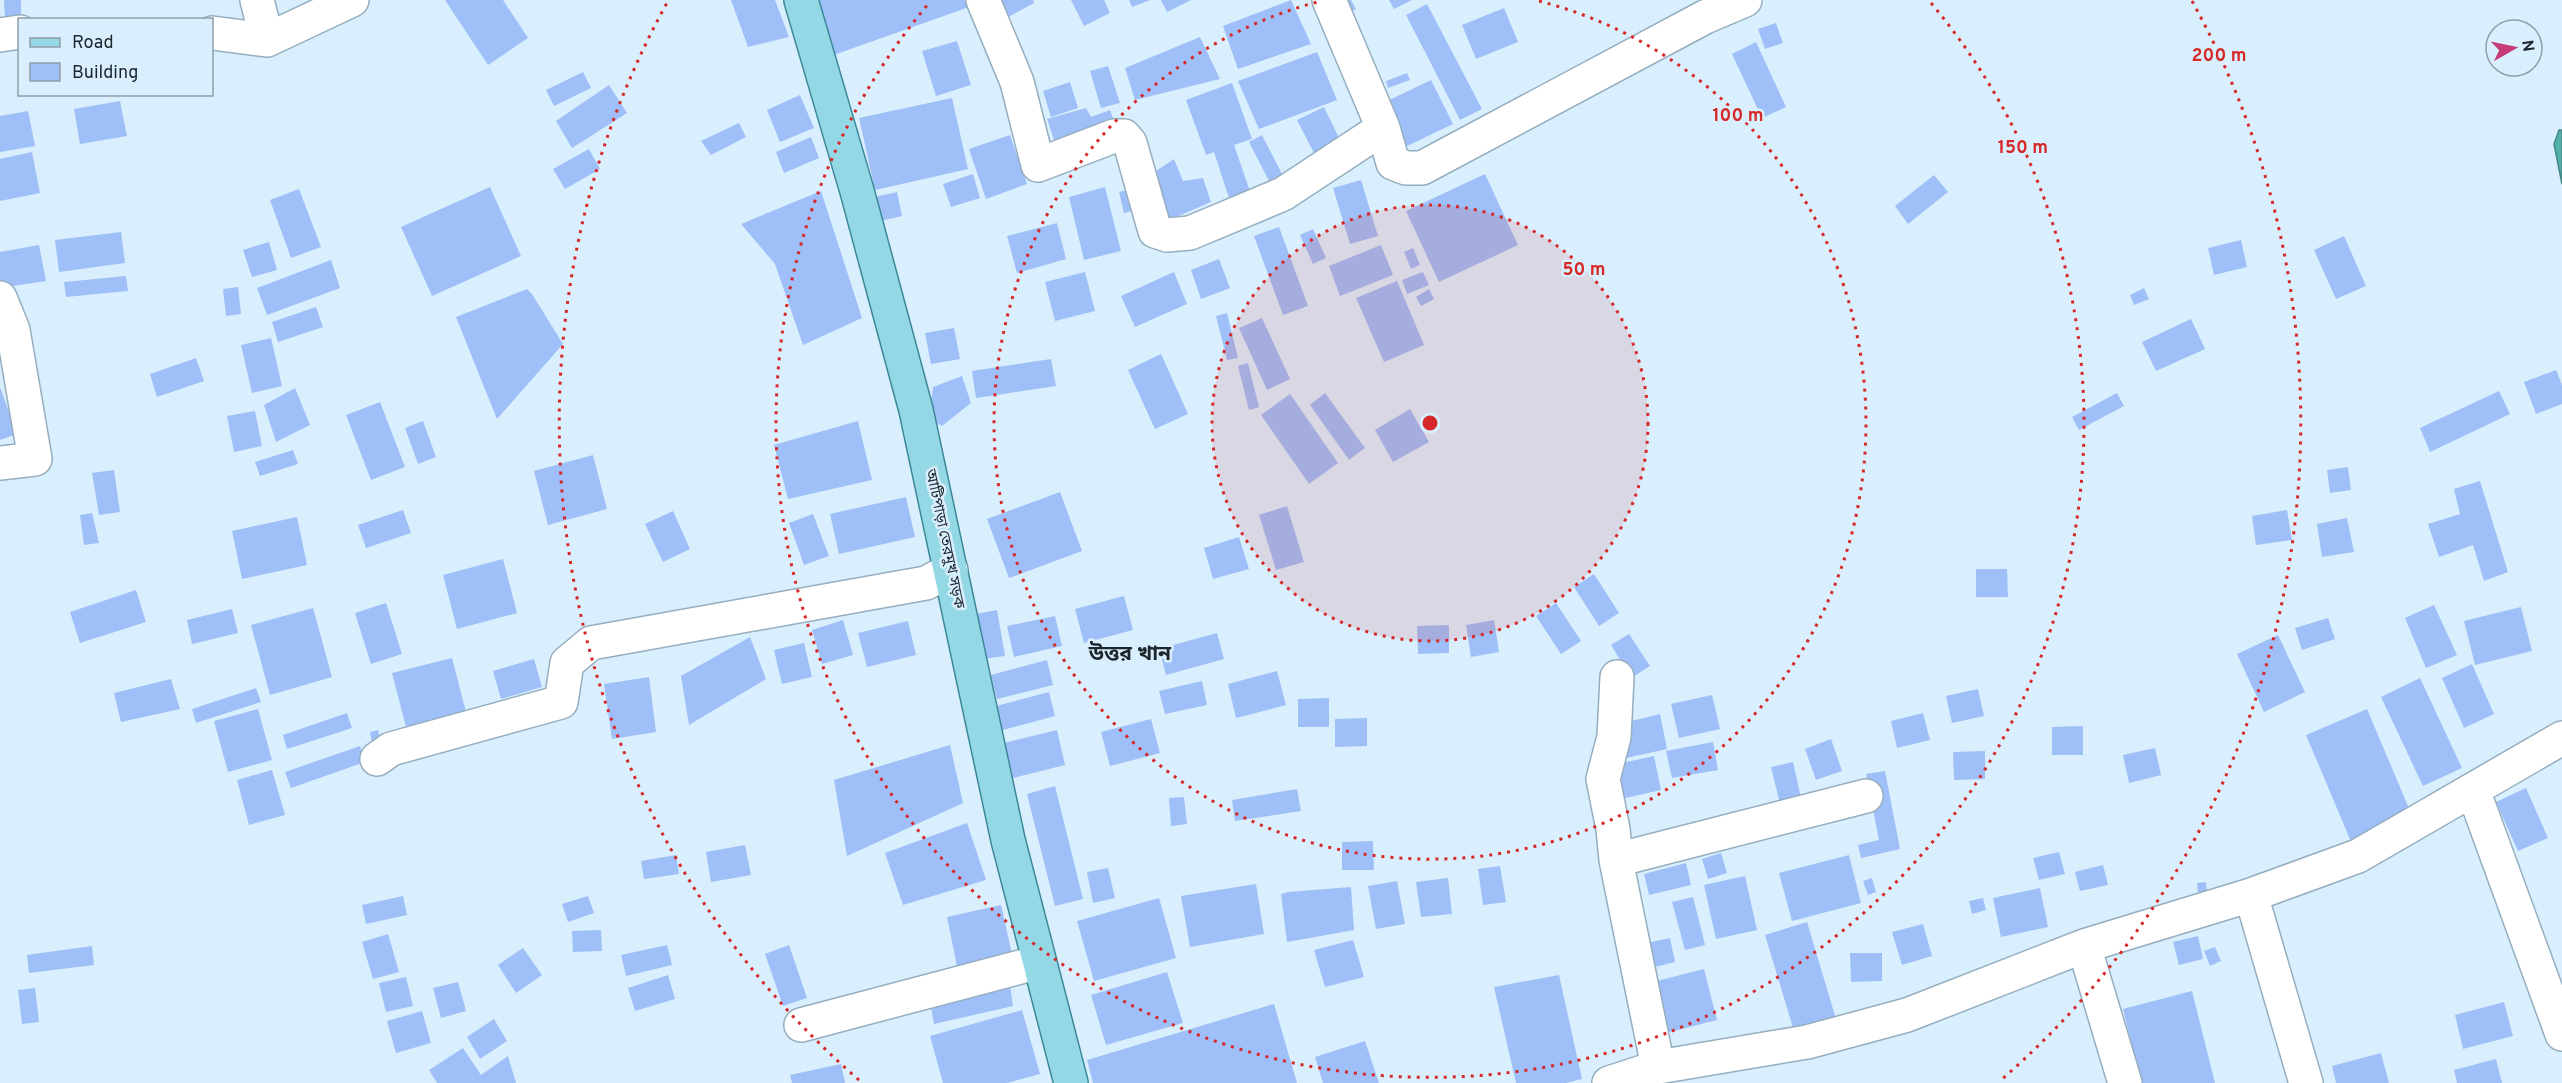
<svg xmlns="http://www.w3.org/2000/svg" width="2562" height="1083" font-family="Overpass,'Noto Sans Bengali',sans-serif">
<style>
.water{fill:#54b0ab;stroke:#438785;stroke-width:1.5}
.building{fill:#9fbff8}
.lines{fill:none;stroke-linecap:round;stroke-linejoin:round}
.minor-casing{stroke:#95aebf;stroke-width:36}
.major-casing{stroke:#3b8899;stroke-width:36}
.minor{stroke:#fff;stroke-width:33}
.major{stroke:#94d7e5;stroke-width:33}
.ring{fill:none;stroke:#d62828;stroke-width:3;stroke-dasharray:3 6}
.labels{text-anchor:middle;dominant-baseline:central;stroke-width:5;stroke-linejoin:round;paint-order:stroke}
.street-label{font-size:15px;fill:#1c262c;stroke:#daeffd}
.district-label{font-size:21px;font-weight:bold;fill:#1c262c;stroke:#daeffd}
.centre{fill:#d62828;stroke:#daeffd;stroke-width:3}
.ring-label{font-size:18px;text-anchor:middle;font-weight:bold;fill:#d62828;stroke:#daeffd;stroke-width:5;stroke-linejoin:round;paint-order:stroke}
</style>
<rect width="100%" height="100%" fill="#daeffd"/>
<path class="water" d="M2559,130H2562V184L2554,144Z"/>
<path class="building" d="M4,0H21V18L5,19Z
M445,0H503L528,38L488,65Z
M731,0H775L789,37L748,47Z
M809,0H970L972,6L828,57Z
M988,0H1033L1034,3L999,22Z
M1071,0H1104L1110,13L1084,26Z
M1129,0H1150L1132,7Z
M1161,0H1191L1167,12Z
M1291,0L1311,44L1238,69L1223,26Z
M1337,0H1351L1356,9L1346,15Z
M1389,0H1412L1394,9Z
M1427,4L1482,109L1460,120L1406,15Z
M1504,8L1518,42L1476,59L1462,25Z
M1776,23L1783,43L1765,49L1758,29Z
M1200,37L1220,79L1135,100L1125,68Z
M957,41L971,85L936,96L922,51Z
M1756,42L1786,107L1762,118L1732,54Z
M1317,52L1337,100L1259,129L1238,81Z
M1108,66L1120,103L1101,108L1090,71Z
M583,72L591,88L554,106L546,90Z
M1407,73L1410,80L1388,88L1386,81Z
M1431,80L1453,124L1401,149L1379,105Z
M1070,82L1078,108L1051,117L1043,91Z
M1232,83L1252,139L1234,145L1251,194L1230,201L1214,152L1206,155L1186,100Z
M609,85L627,113L572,148L556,121Z
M800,95L814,128L780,142L767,110Z
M952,98L968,169L875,190L859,118Z
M120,101L127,136L80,144L74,109Z
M1324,107L1343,146L1317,159L1297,120Z
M1086,108L1091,117L1110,110L1117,129L1057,149L1047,119Z
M28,111L35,146L0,152V116Z
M739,123L746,137L711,155L701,141Z
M1010,135L1027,184L986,199L969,149Z
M1262,135L1282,174L1269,181L1249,142Z
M811,137L819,158L784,173L776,152Z
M589,149L600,169L565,189L553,169Z
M32,152L40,193L0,201V159Z
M1174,159L1183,181L1203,178L1211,202L1169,220L1150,175Z
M973,174L980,198L951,207L943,184Z
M1485,174L1518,245L1439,282L1406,211Z
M1934,175L1948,192L1908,224L1895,206Z
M1361,180L1378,236L1350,244L1333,188Z
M490,187L521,256L432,296L401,227Z
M1105,187L1121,251L1084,260L1069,197Z
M299,189L321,247L291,258L270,200Z
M1131,189L1136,210L1124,213L1119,192Z
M821,191L862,318L803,345L775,264L741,224Z
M897,192L902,216L876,222L870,198Z
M1057,223L1066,259L1017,273L1007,236Z
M1279,227L1308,306L1283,315L1254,236Z
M1313,229L1326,258L1313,264L1300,235Z
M121,232L125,263L59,272L55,240Z
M2344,236L2366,286L2336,299L2314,250Z
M2241,240L2247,267L2214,275L2208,248Z
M269,242L277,270L252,277L243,250Z
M39,245L46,281L0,288V252Z
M1381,245L1393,275L1340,296L1329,266Z
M1413,248L1420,265L1411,269L1404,252Z
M1219,259L1230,288L1201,299L1191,270Z
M331,260L340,288L267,315L257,288Z
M1085,272L1095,311L1055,321L1045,282Z
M1174,272L1187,304L1135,327L1121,296Z
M1423,272L1429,285L1407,294L1402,280Z
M126,276L128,291L66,297L64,282Z
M1397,281L1424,345L1384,362L1356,298Z
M238,287L241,314L226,316L223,289Z
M2144,288L2149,299L2134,305L2130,295Z
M527,289L532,294L563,344L497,419L456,317Z
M1429,289L1434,299L1421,306L1416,297Z
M316,307L323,327L278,342L272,322Z
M1227,313L1238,358L1227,360L1216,316Z
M1262,318L1290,379L1267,390L1239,328Z
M2191,319L2205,349L2156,371L2142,342Z
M954,328L960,359L931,364L925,333Z
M271,338L282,386L252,393L241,345Z
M1161,354L1188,414L1155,429L1128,370Z
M196,358L204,381L157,397L150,374Z
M1051,359L1056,386L976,398L972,371Z
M1248,363L1259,407L1249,410L1238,366Z
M2556,370L2562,385V404L2536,414L2524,382Z
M962,376L971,403L942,426L929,418L933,387Z
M0,387L17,434L0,440Z
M295,388L310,425L276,442L264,405Z
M2499,391L2510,414L2430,452L2420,428Z
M1325,393L1365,448L1349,460L1310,405Z
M2117,393L2124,406L2079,430L2072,417Z
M1290,394L1338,463L1309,484L1261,415Z
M380,402L405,467L371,480L346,415Z
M1410,409L1429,442L1393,462L1375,430Z
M255,411L262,446L234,452L227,416Z
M423,421L436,457L418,464L405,428Z
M858,421L872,480L788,499L774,445Z
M293,450L298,464L260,476L255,462Z
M593,455L607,509L548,525L534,471Z
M2348,467L2351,490L2330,493L2327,470Z
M114,470L120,512L99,515L92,473Z
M2480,481L2508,572L2484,581L2473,545L2439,557L2428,524L2460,514L2454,489Z
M1060,492L1082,551L1009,578L987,519Z
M906,497L915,537L839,554L830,514Z
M1287,506L1304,562L1276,570L1259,515Z
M403,510L411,533L366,548L358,525Z
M2287,510L2292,540L2256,545L2252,516Z
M673,511L690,549L663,562L645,524Z
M92,513L99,543L84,545L80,515Z
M813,514L829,556L804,565L789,523Z
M297,517L307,565L242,579L232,531Z
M2347,518L2354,552L2322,557L2317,524Z
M1239,537L1249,569L1213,579L1204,548Z
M503,559L517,613L457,629L443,575Z
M1976,569H2007L2008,597H1976Z
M1594,574L1619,613L1599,626L1574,587Z
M136,590L146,622L80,643L70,612Z
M1124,596L1133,630L1084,643L1075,609Z
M386,603L402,654L371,664L355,613Z
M1556,603L1581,641L1561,654L1536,616Z
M2434,605L2457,655L2426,668L2405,618Z
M2521,607L2532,651L2475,665L2464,621Z
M313,608L332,677L270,695L251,625Z
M232,609L238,633L192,644L187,620Z
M997,610L1005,656L983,659L975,614Z
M1055,616L1062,646L1014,657L1007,626Z
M2328,618L2335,639L2302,650L2295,628Z
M843,620L853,655L822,664L812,630Z
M1494,620L1499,652L1471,657L1466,625Z
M908,621L916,655L867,667L858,633Z
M1449,625V653L1418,654L1417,626Z
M1217,633L1224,659L1166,675L1159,649Z
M1629,634L1650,666L1631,678L1611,645Z
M2278,635L2305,692L2264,712L2237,654Z
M750,637L766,679L689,725L681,676Z
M804,643L812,677L782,684L774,650Z
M452,658L466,712L406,727L392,673Z
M534,659L542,687L501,699L493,671Z
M1047,660L1053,685L997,699L991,675Z
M2472,664L2494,714L2464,728L2442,678Z
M1277,671L1286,705L1236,718L1228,684Z
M649,677L656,732L612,739L604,684Z
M2420,678L2462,768L2423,786L2381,697Z
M171,679L180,709L121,722L114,693Z
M1202,681L1207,705L1165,714L1159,691Z
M256,688L261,702L196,723L192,709Z
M1978,689L1984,716L1952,723L1946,696Z
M1049,692L1055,716L999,731L993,707Z
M1712,695L1720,729L1679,738L1671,704Z
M1329,698V727H1298V699Z
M258,709L272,760L228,772L214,721Z
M2367,709L2413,818L2352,844L2306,735Z
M347,713L352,728L287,749L283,735Z
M1923,713L1930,740L1897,748L1891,721Z
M1660,714L1667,749L1626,758L1619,724Z
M1367,718V746L1335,747V719Z
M1151,719L1160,753L1110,766L1101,732Z
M2083,726V755H2052V727Z
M378,730L382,747L373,749L370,732Z
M1057,730L1065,765L1013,778L1004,743Z
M1831,739L1842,771L1816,780L1805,749Z
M1713,742L1718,770L1672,778L1666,751Z
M950,745L963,803L847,856L834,780Z
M360,746L365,762L291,788L285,772Z
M2155,748L2161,775L2129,783L2123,755Z
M1985,751V779L1954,780L1953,752Z
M1654,756L1661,790L1621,799L1613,765Z
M1793,762L1803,807L1782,812L1771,767Z
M272,770L285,815L249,825L237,780Z
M1885,771L1900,849L1861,858L1858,845L1879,840L1866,774Z
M1055,786L1083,899L1055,906L1027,794Z
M2526,788L2548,838L2518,851L2496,802Z
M1297,789L1301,811L1235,821L1232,800Z
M1184,797L1187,824L1171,826L1169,798Z
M967,823L986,880L903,905L885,853Z
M1373,841L1374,870H1342V842Z
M745,845L751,875L711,882L706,852Z
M2059,852L2065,874L2039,880L2033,858Z
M1721,853L1727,873L1708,879L1702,859Z
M676,855L679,874L644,879L641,861Z
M1849,855L1861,903L1792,921L1779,873Z
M1686,863L1691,885L1649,895L1644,874Z
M2103,865L2108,885L2080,891L2075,872Z
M1500,866L1506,902L1483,905L1478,869Z
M1108,868L1115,898L1093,903L1087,872Z
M1745,876L1757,930L1716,939L1704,885Z
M1448,878L1452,914L1421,917L1416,882Z
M1872,878L1876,892L1868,895L1863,881Z
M1397,881L1405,924L1376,929L1368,886Z
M2206,882L2207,893L2198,894L2197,883Z
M1256,884L1264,934L1190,947L1181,896Z
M1351,887L1354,930L1287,942L1281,894L1288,892Z
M2040,888L2048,927L2001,937L1993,898Z
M403,896L407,915L366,924L362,905Z
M588,896L594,913L568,922L562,904Z
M1693,897L1705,945L1685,950L1672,902Z
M1159,898L1176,958L1094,981L1077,921Z
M1983,898L1986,910L1972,914L1969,901Z
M1001,905L1012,954L957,966L947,917Z
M1807,922L1839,1029L1797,1041L1765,935Z
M1923,924L1932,956L1902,965L1892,932Z
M601,930L602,951L573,952L572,931Z
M388,934L399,972L373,979L362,942Z
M2198,936L2203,959L2179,965L2173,942Z
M1670,938L1675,962L1647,969L1642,944Z
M1353,940L1364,977L1325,987L1314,950Z
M667,945L672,965L626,976L621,955Z
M789,945L807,998L783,1006L765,954Z
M92,946L94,965L29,973L27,955Z
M2215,947L2221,961L2210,966L2204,951Z
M523,948L542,975L516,993L498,965Z
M1850,953H1882V981L1851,982Z
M1704,969L1717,1020L1666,1033L1653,982Z
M1167,972L1183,1023L1106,1045L1091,995Z
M668,975L675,999L635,1011L628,988Z
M1559,975L1582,1079L1566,1083H1516L1494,987Z
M406,977L413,1006L386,1012L379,983Z
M458,982L466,1011L441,1018L433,988Z
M1010,985L1013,1006L934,1024L930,1002Z
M35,988L39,1022L22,1024L18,990Z
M2192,991L2215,1083H2141L2123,1009Z
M2504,1002L2513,1036L2463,1049L2455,1015Z
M1274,1004L1297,1083H1093L1087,1060Z
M1022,1010L1040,1074L1007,1083H943L930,1036Z
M422,1011L431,1043L396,1053L387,1021Z
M494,1019L507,1041L480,1059L467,1037Z
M1365,1041L1379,1083H1323L1315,1057Z
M463,1048L481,1075L508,1056L516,1083H437L429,1070Z
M2381,1053L2389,1083H2336L2332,1066Z
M2496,1059L2502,1083H2457L2454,1070Z
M841,1064L845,1083H792L790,1075Z"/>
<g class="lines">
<g class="minor-casing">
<path id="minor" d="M257,0L267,40
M983,0L1017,82L1038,165L1114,136H1124L1130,143L1155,231L1167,235L1190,233L1283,194L1383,128
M1329,0L1383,128L1393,163L1406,168H1422L1705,17L1745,0
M212,33L267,40L352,0
M0,35L20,32
M0,298L13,330L35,459L0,463
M1617,677L1614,737L1603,779L1613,829L1616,860L1658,1067
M377,759L391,749L561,702L567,663L591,643L926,583L951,570
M2473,790L2562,1034
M1616,860L1866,796
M2251,895L2306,1083
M2084,946L2125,1083
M801,1025L1039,962
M1609,1083L1658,1067L1807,1042L1907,1015L2084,946L2251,895L2358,856L2562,738"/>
</g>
<g class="major-casing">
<path id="major" d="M801,0L857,191L916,410L1008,840L1071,1083"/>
</g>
<use href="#minor" class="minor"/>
<use href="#major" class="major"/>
</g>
<circle cx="1430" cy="423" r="218" fill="#d62828" fill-opacity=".12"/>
<g class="ring">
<circle cx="1430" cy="423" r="218"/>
<path d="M1539 1A436 436 0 1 1 1321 1"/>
<path d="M1931 3A654 654 0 1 1 929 3"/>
<path d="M859 1080A871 871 0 0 1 668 1M2192 1A871 871 0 0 1 2001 1080"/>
</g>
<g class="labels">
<g class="street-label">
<text transform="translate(944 539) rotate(78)">আটিপাড়া তেরমুখ সড়ক</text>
</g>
<g class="district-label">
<text x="1130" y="654">উত্তর খান</text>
</g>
</g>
<circle cx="1430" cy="423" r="9" class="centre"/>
<g class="ring-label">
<text x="2219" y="61">200 m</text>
<text x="1738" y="121">100 m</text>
<text x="2023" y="153">150 m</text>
<text x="1584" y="275">50 m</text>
</g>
<rect x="18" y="18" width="195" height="78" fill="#daeffd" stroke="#8e9fa9" stroke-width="1.5"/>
<rect x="30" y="38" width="30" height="9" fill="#94d7e5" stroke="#8e9fa9" stroke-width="1.5"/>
<text x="72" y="48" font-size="18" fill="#1c262c">Road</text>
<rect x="30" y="63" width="30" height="18" fill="#9fbff8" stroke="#8e9fa9" stroke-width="1.5"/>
<text x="72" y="78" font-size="18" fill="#1c262c">Building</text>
<g transform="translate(2514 48) rotate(81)"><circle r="28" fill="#daeffd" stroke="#8e9fa9" stroke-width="1.5"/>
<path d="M0-4.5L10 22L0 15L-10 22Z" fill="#c53c79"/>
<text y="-9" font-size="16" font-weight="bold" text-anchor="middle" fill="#1c262c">N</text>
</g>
</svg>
